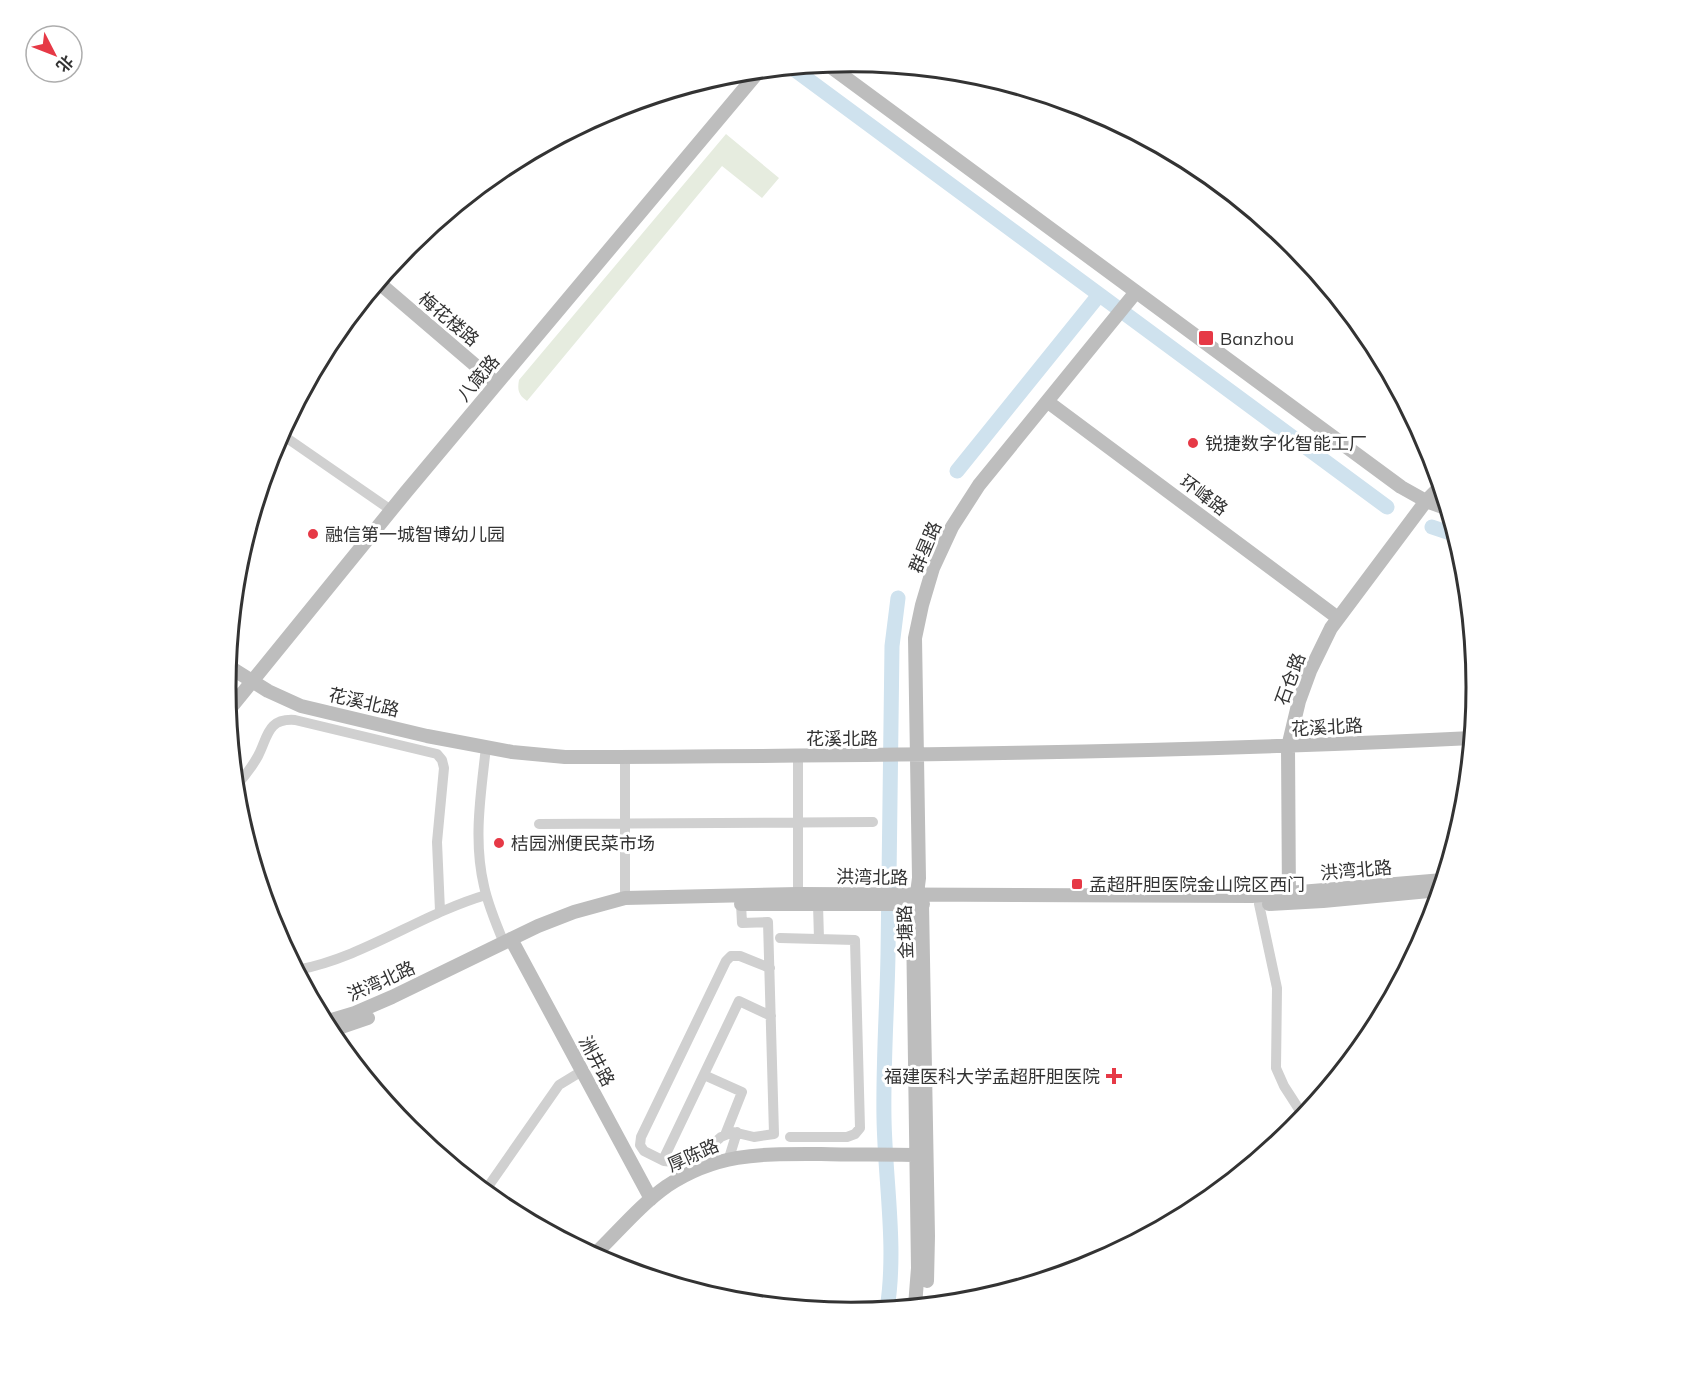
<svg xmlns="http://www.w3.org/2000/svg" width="1703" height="1374" font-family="Mulish,'Noto Sans SC',sans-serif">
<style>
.green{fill:#e6ecdf}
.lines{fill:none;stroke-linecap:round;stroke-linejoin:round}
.river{stroke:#cfe2ee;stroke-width:15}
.street{stroke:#d0d0d0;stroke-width:10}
.secondary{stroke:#bdbdbd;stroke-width:14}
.poi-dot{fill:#e63946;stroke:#fff;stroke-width:2}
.labels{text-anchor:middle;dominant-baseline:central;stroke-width:6;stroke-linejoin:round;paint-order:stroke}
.street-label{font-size:18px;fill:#333;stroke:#fff}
.poi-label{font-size:18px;fill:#333;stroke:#fff;text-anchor:start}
.rim{fill:none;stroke:#333;stroke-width:3}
</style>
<rect width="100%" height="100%" fill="#fff"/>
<path class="green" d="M726,134L779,178L762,198L722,166L527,401C519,395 517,391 519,380Z"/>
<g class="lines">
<path class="river" d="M791,67L1387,507
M957,471L1099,295
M1432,527L1456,535
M887,1309C897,1247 885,1181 884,1118C883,1064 887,1009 888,955C890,852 890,749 892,646L898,598"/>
<path class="street" d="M281,434L391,510
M486,747C481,793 473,840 484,886C488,905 496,924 504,943
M798,756V894
M236,786C244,777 252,767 258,756C268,737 267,718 295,720L437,754L442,760L444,768L437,842L440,911
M539,824L873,822
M625,898V756
M741,904L742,923L768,922L774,1134L754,1137L733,1132L721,1137L706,1150L673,1162L664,1161L644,1151L640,1145L641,1137L726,961L731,956H740L770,968
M818,904L819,939
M1259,904L1277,988L1276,1068L1284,1086L1304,1117
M780,938L855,940L860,1128L855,1134L847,1137H790
M297,970C365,957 421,914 486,895
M704,1075L742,1092L725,1135
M729,1158L737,1132
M663,1160L739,1001L771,1016
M485,1191L559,1085L582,1071"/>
<path class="secondary" d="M827,64L1401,487L1426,501L1448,509
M378,282L496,383
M1048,402L1338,618
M228,666L268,691L301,706L427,736L512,752L565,757C867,756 1170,753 1472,738
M228,711L406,492L759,71
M1289,901L1288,747L1299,701L1310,671L1331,628L1426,501L1441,486
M741,904H923
M922,904L928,1236L927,1281
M1269,904L1323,901L1429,891
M511,939L651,1199
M325,1022L355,1013L392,997L538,926L574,912L625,898L798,894L1252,896L1443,880
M330,1031L368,1018
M594,1255C618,1232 640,1205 667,1186C718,1152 763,1154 821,1154C853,1155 885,1154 917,1155
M915,1306L918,1268L913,924L919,878L915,638L922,605L933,568L952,527L979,485L1136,292"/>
</g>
<g class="poi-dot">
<rect x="1198" y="330" width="16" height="16" rx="3"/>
<circle cx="1193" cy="443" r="6"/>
<circle cx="313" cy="534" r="6"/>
<circle cx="499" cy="843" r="6"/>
<rect x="1071" y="878" width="12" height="12" rx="3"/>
<path d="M1111 1067h6v6h6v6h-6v6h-6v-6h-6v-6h6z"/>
</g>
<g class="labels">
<g class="street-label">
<text transform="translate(449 319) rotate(40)">梅花楼路</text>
<text transform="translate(478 378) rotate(-50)">八箴路</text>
<text transform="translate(1204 495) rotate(37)">环峰路</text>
<text transform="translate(925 547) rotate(-67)">群星路</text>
<text transform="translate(1290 679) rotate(-70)">石仓路</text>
<text transform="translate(364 702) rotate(13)">花溪北路</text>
<text transform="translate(1327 727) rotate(-3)">花溪北路</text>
<text x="842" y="738">花溪北路</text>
<text transform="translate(1356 870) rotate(-5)">洪湾北路</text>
<text transform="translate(872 877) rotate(1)">洪湾北路</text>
<text transform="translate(905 932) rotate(-92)">金塘路</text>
<text transform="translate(381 981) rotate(-24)">洪湾北路</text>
<text transform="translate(597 1061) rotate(62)">洲井路</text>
<text transform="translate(693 1155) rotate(-24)">厚陈路</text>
</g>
<g class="poi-label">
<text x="1220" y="338">Banzhou</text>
<text x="1205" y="443">锐捷数字化智能工厂</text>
<text x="325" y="534">融信第一城智博幼儿园</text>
<text x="511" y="843">桔园洲便民菜市场</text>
<text x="1089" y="884">孟超肝胆医院金山院区西门</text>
<text x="1100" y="1076" text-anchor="end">福建医科大学孟超肝胆医院</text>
</g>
</g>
<path d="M0 0H1703V1374H0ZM236 687a615 615 0 1 1 1230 0a615 615 0 1 1-1230 0Z" fill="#fff" fill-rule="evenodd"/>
<path class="rim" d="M236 687a615 615 0 1 1 1230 0a615 615 0 1 1-1230 0Z"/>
<g transform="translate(54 54) rotate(132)"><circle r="28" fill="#ffffff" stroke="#adadad" stroke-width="1.5"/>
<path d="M0-4.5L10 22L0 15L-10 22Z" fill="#e63946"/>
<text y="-9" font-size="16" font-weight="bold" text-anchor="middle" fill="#333333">北</text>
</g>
</svg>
